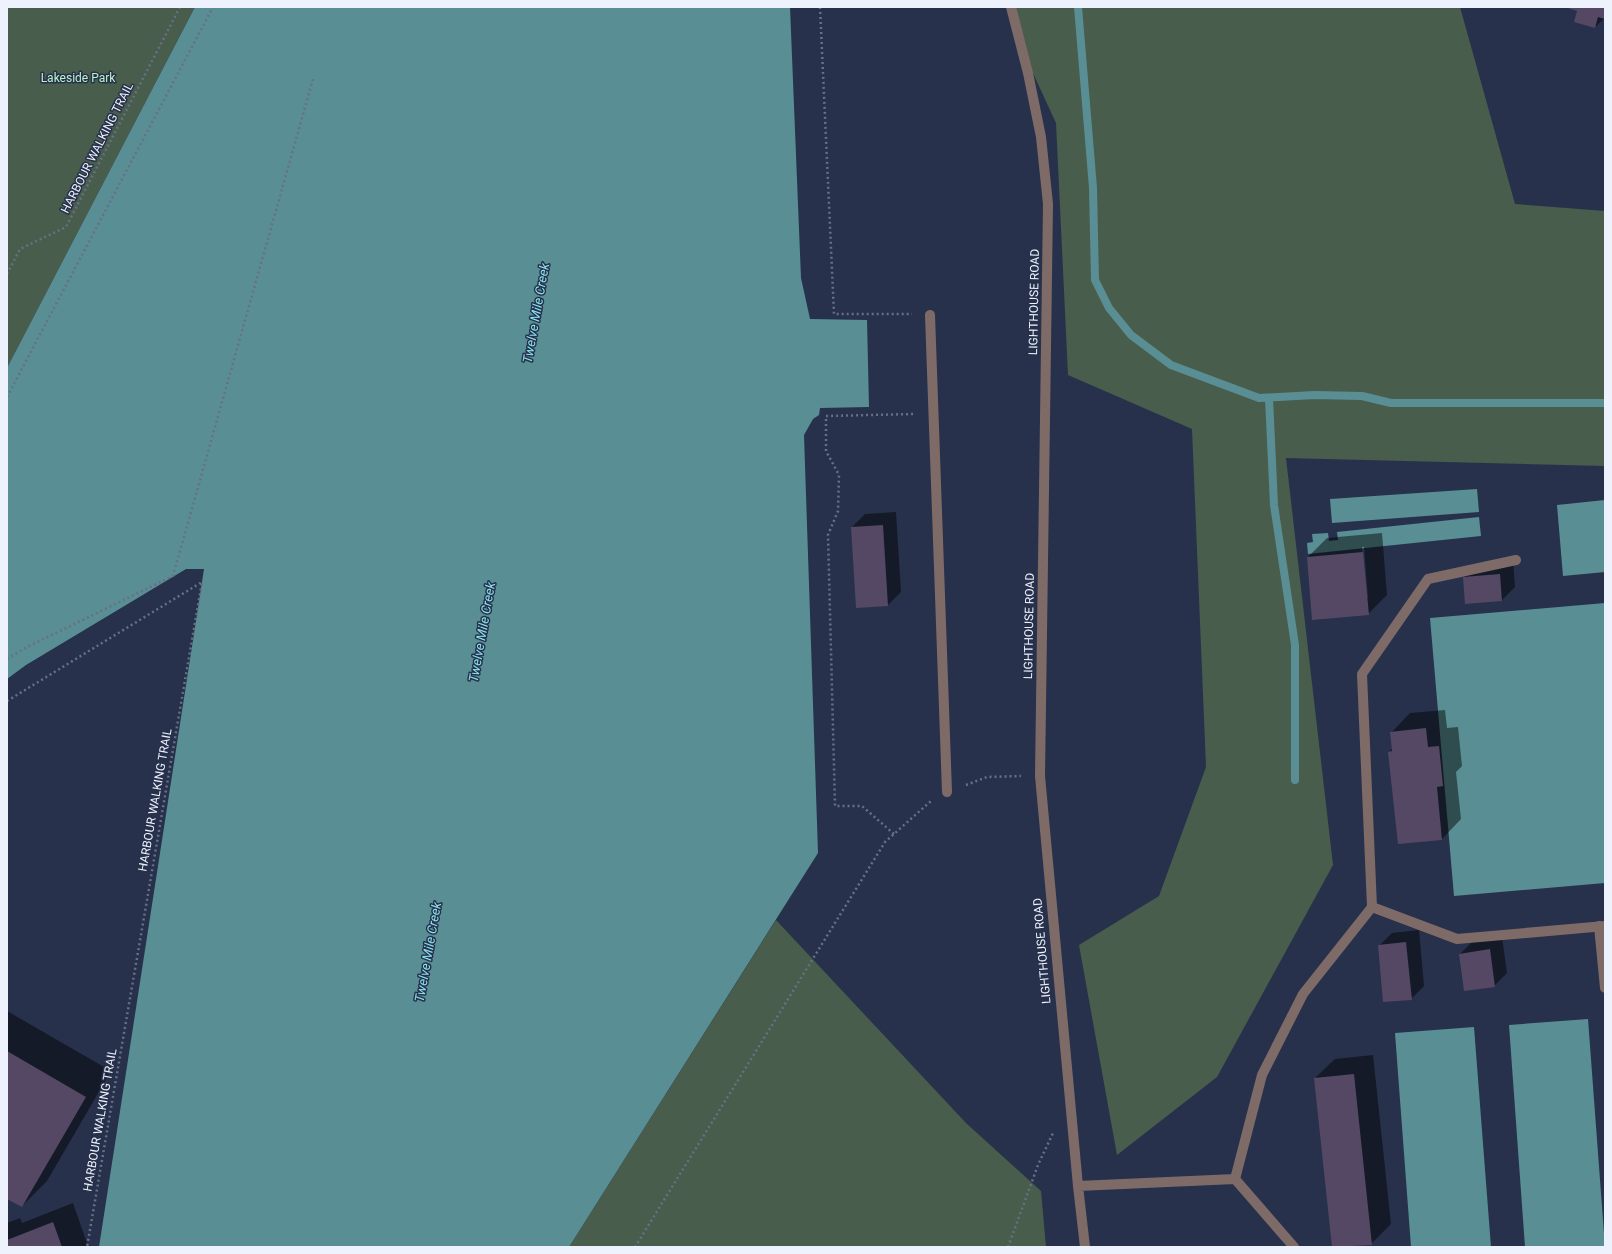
<svg xmlns="http://www.w3.org/2000/svg" width="1612" height="1254" font-family="Roboto,sans-serif">
<style>
.green{fill:#485d4c}
.water{fill:#598f94}
.shadow{fill:#0007;fill-rule:evenodd}
.lines{fill:none;stroke-linecap:round;stroke-linejoin:round}
.stream{stroke:#598f94;stroke-width:8}
.building{fill:#554864}
.path{stroke:#677085;stroke-width:2.5;stroke-dasharray:2 3;stroke-linecap:butt}
.minor{stroke:#7e6b68;stroke-width:10}
.labels{text-anchor:middle;dominant-baseline:central;stroke-width:3;stroke-linejoin:round;paint-order:stroke}
.park-label{font-size:12px;fill:#baf4c5;stroke:#27314c}
.street-label{font-size:12px;fill:#edf2fc;stroke:#27314c}
.water-label{font-size:13px;font-style:italic;fill:#8ae4ed;stroke:#27314c}
</style>
<rect width="100%" height="100%" fill="#27314c"/>
<path class="green" d="M7,7H195L7,368Z
M1013,7H1460L1515,204L1605,211V466L1286,458L1333,865L1217,1077L1117,1155L1079,945L1159,896L1206,767L1192,429L1068,375L1056,123L1021,47Z
M776,920L966,1123L1041,1191L1046,1247H569Z"/>
<path class="water" d="M195,7H790L801,278L810,319L867,320L869,407L820,408L819,415L813,419L804,435L818,853L569,1247H99L204,569H186L26,665L7,679V368Z
M1477,489L1479,512L1332,523L1330,499Z
M1605,500V572L1563,576L1557,505Z
M1479,517L1481,536L1308,554L1307,543L1313,542L1312,534L1328,533L1329,541L1338,540L1337,532Z
M1605,603V883L1454,896L1430,618Z
M1588,1019L1605,1247H1525L1509,1025Z
M1474,1027L1491,1247H1411L1395,1033Z"/>
<path class="shadow" d="M1567,7H1605V18L1595,27L1578,10Z
M896,512L901,592L888,605L852,527L865,514Z
M1382,533L1387,595L1368,614L1308,557L1327,538ZM1362,547H1364L1368,598H1366Z
M1513,561L1515,587L1502,600L1464,577L1477,564Z
M1445,710L1447,728L1458,727L1462,766L1456,772L1461,819L1442,839L1399,843L1389,752L1392,749L1391,733L1410,713Z
M1419,930L1424,986L1411,999L1379,946L1392,933Z
M1502,937L1507,973L1494,986L1460,954L1473,941Z
M7,1011L111,1071L47,1181L22,1206L7,1198Z
M1373,1055L1391,1224L1371,1244L1333,1247L1315,1078L1335,1059Z
M73,1203L88,1246L90,1245L91,1247H7V1223L20,1218L22,1223Z"/>
<g class="lines">
<path class="stream" d="M1078,7L1093,188L1095,280L1109,308L1131,335L1171,365L1259,398L1314,395L1362,396L1391,403H1605
M1269,398L1274,505L1295,645V780"/>
</g>
<path class="building" d="M1565,7H1605V19L1598,17L1595,28L1574,22L1577,11Z
M883,525L888,606L856,608L851,527Z
M1363,552L1369,615L1312,620L1307,557Z
M1500,574L1502,601L1465,604L1463,577Z
M1426,728L1428,747L1439,746L1443,786L1437,787L1442,840L1398,844L1388,752L1392,751L1390,732Z
M1406,942L1412,1000L1383,1002L1378,945Z
M1490,949L1495,987L1464,991L1459,954Z
M7,1051L86,1097L22,1207L7,1199Z
M1354,1074L1372,1245L1332,1247L1314,1078Z
M53,1222L62,1247H7V1240Z"/>
<g class="lines">
<path class="path" d="M820,7L834,314H912
M7,274L20,249L66,227L180,7
M7,397L213,7
M7,659L27,647L173,576L313,79
M7,701L202,582L87,1247
M966,785L987,777L1021,776
M894,834L862,806H835L828,535L838,511L839,475L826,451V416L914,414
M635,1247L885,842L931,801
M1008,1247L1038,1165L1053,1133"/>
<path class="minor" d="M1011,7L1028,73L1041,137L1048,204L1040,776L1078,1186L1085,1247
M930,315L947,792
M1372,907L1457,939L1605,926
M1599,926L1605,988
M1235,1179L1262,1075L1303,994L1372,907L1362,674L1428,579L1516,560
M1235,1179L1294,1247
M1078,1186L1235,1179"/>
</g>
<g class="labels">
<g class="park-label">
<text x="78" y="78">Lakeside Park</text>
</g>
<g class="street-label">
<text transform="translate(97 148) rotate(-63)">HARBOUR WALKING TRAIL</text>
<text transform="translate(1034 302) rotate(-89)">LIGHTHOUSE ROAD</text>
<text transform="translate(1029 626) rotate(-89)">LIGHTHOUSE ROAD</text>
<text transform="translate(155 800) rotate(-80)">HARBOUR WALKING TRAIL</text>
<text transform="translate(1042 951) rotate(-95)">LIGHTHOUSE ROAD</text>
<text transform="translate(100 1120) rotate(-80)">HARBOUR WALKING TRAIL</text>
</g>
<g class="water-label">
<text transform="translate(536 313) rotate(-80)">Twelve Mile Creek</text>
<text transform="translate(482 632) rotate(-80)">Twelve Mile Creek</text>
<text transform="translate(428 952) rotate(-80)">Twelve Mile Creek</text>
</g>
</g>
<rect width="1612" height="1254" fill="none" stroke="#edf2fc" stroke-width="16"/>
</svg>
